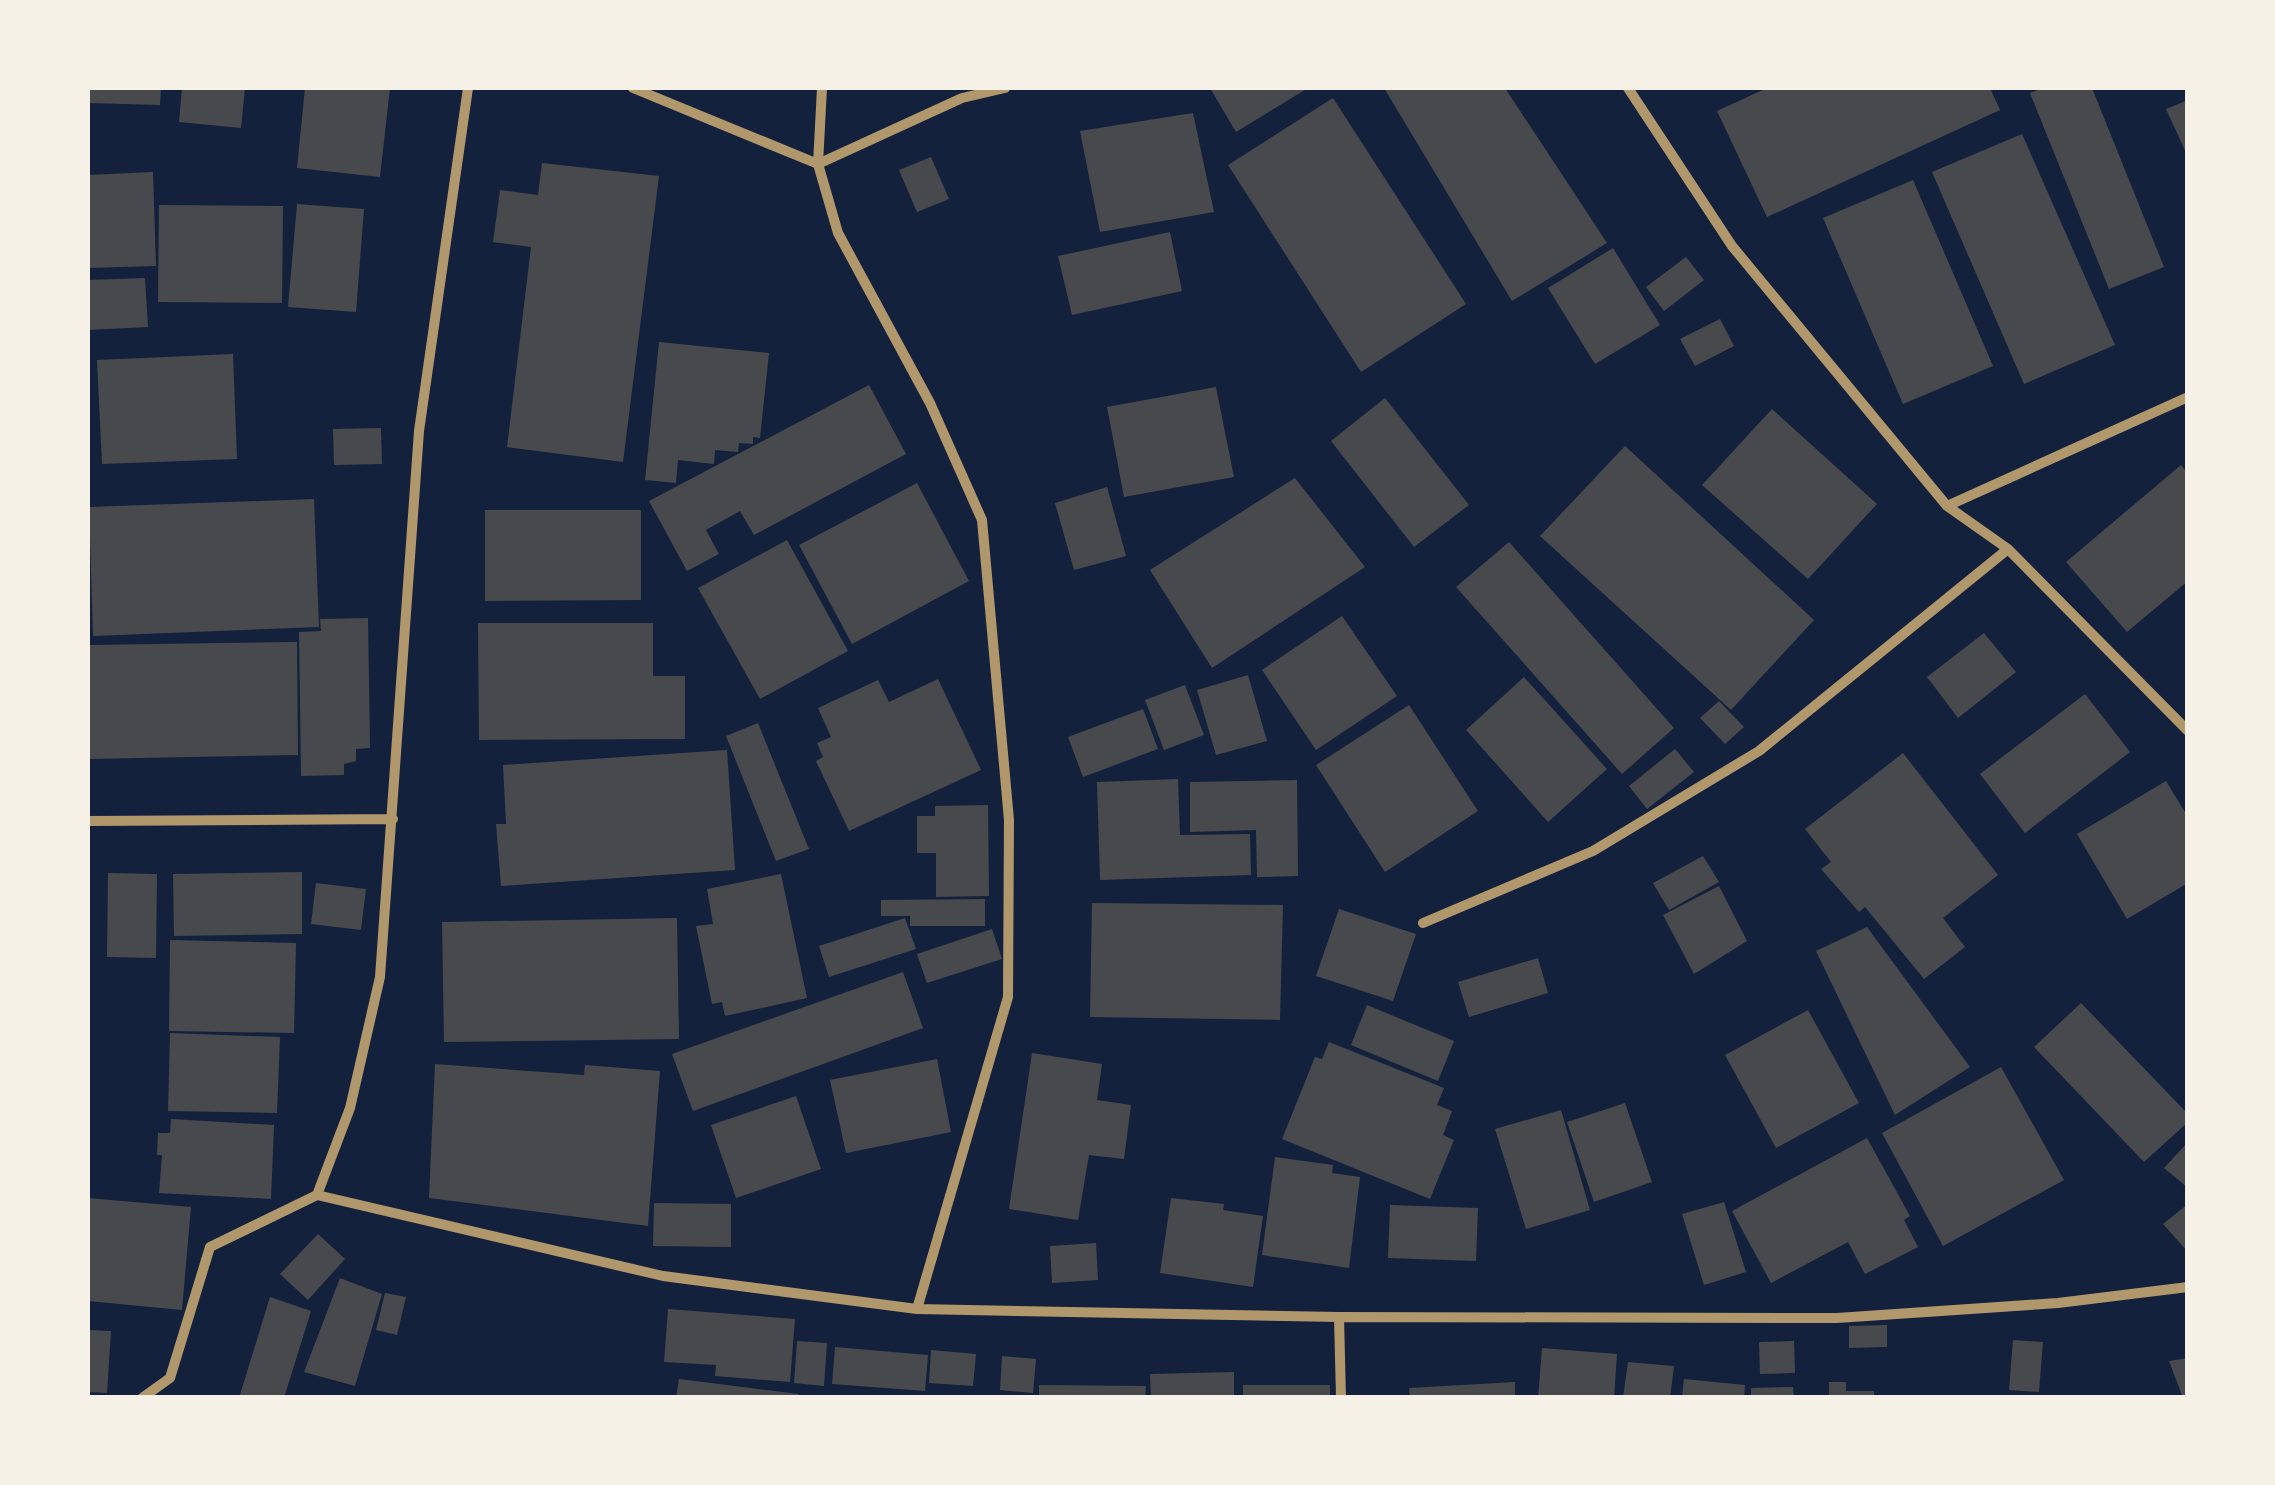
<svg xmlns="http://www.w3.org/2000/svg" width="2275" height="1485" font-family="'Libre Baskerville',serif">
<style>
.building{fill:#48494c}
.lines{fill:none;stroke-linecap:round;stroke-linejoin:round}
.minor{stroke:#b1986c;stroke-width:10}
</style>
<rect width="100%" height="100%" fill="#14213d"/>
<path class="building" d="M88,88H161L160,105L88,103Z
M182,88H245L241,128L179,122Z
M305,88H390L380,177L297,168Z
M1210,88H1308L1236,132Z
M1384,88H1505L1607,243L1512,301Z
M1767,88H1990L2000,110L1767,217L1717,111Z
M2043,88H2092L2164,267L2109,289L2030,93Z
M1333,98L1466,304L1361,372L1228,165Z
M2188,100V157L2166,109Z
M1193,113L1214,212L1100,232L1080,131Z
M2022,134L2115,345L2024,384L1932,172Z
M931,157L949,199L917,212L899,170Z
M542,163L659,176L623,462L507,447L531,247L493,242L500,190L538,195Z
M153,172L156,266L88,268V175Z
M1913,180L1993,366L1903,404L1823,218Z
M297,204L364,209L356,312L288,307Z
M159,205L283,206L282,303L158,302Z
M1170,232L1182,291L1072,315L1058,256Z
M1613,248L1660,325L1595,364L1548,288Z
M1686,257L1704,280L1664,311L1646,287Z
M145,278L148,327L88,330V280Z
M1720,319L1734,346L1695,366L1680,339Z
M659,342L769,353L760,438L753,437V444L739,443L738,452L715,450L714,464L678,460L676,483L645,480Z
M233,354L237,459L102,464L97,360Z
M869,385L906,454L754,535L740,511L706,530L719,554L687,571L649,501Z
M1216,387L1234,477L1124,497L1107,407Z
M1385,398L1469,505L1414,547L1331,441Z
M1772,409L1877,504L1808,579L1702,485Z
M381,428L382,464L334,465L333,429Z
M1625,446L1814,620L1731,710L1540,536Z
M2181,465L2188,474V581L2127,632L2066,562Z
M1295,478L1365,567L1212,668L1150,570Z
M917,483L969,581L852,644L799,545Z
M1107,487L1126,556L1074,570L1055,503Z
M314,499L319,627L93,636L89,507Z
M485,510H641V600L485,601Z
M787,540L848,651L760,699L698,588Z
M1509,542L1674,728L1622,774L1456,587Z
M1342,616L1397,696L1316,750L1262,670Z
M368,618L370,748L356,749V761L344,764V775L301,776L299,632L321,631L320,619Z
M478,623H653V676H685V739L479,740Z
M1984,633L2016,672L1958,718L1927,677Z
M297,642L298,755L88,759V645Z
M1248,675L1267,741L1216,755L1197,690Z
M1524,677L1607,769L1548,822L1466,730Z
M938,679L981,770L849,831L816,761L823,757L817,743L831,737L818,708L878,680L889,702Z
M1185,685L1204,735L1164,750L1145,700Z
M2085,694L2130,752L2025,833L1980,774Z
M1719,701L1744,727L1725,744L1700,718Z
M1409,705L1478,811L1385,872L1316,765Z
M1143,709L1158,749L1083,777L1068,737Z
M758,723L809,849L776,861L726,736Z
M1675,749L1694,772L1647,809L1629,786Z
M727,750L735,870L501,886L496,824H506L503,765Z
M1903,753L1998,875L1943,918L1965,947L1924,979L1865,907L1859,912L1821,869L1831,862L1805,829Z
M1178,779L1180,835L1250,834L1251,875L1100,880L1097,782Z
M1297,780L1298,876L1257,877L1256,830L1190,832V782Z
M2166,781L2188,817V883L2127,919L2077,834Z
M988,805L989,896L936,897V853H917V816H935V806Z
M1703,856L1719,882L1669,910L1653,883Z
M302,872V934L174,936L173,874Z
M108,873L157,874L156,958L107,957Z
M781,874L807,998L725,1016L722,1002L712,1004L696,926L713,924L707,889Z
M316,883L366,889L361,930L311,924Z
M1719,886L1747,941L1694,974L1663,915Z
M985,899V926H910V916H881V900Z
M1092,903L1283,905L1280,1020L1090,1017Z
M1339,909L1416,934L1393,1001L1316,976Z
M677,918L679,1039L444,1042L442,922Z
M905,918L916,949L829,977L819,946Z
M1867,927L1970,1067L1895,1115L1816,951Z
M992,929L1002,959L927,983L917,954Z
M170,940L296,943L294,1033L169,1031Z
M1538,958L1548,993L1469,1017L1458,982Z
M903,972L923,1028L693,1111L672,1054Z
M2081,1003L2188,1114V1122L2144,1162L2034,1047Z
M1367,1005L1454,1041L1438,1081L1351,1045Z
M1808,1010L1859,1103L1776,1148L1725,1055Z
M170,1033L280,1037L277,1113L168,1111Z
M1329,1042L1444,1088L1437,1105L1452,1111L1443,1135L1454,1140L1430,1199L1282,1139L1315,1057L1322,1059Z
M1032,1053L1102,1064L1097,1100L1131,1105L1124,1159L1089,1155L1078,1220L1009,1209Z
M937,1059L951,1132L846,1153L830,1080Z
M435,1064L584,1075L585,1065L660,1071L648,1226L429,1198Z
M2001,1067L2064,1180L1943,1246L1882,1133Z
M796,1096L821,1169L736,1198L711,1125Z
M1625,1103L1652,1182L1594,1202L1567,1122Z
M1561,1110L1590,1210L1526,1229L1495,1129Z
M171,1119L274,1125L271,1199L159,1193L162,1155H157L158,1133H170Z
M1867,1138L1910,1216L1904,1220L1918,1247L1865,1274L1848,1242L1771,1283L1732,1211Z
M2188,1142V1188L2164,1168Z
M1275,1157L1333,1165L1332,1173L1360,1177L1349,1268L1262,1255Z
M88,1198L191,1207L182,1310L88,1301Z
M1171,1198L1224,1204L1223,1210L1263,1216L1253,1287L1160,1273Z
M1724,1202L1746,1272L1704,1285L1682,1214Z
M654,1203L731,1204V1247L653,1246Z
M2188,1204V1252L2163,1224Z
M1390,1205L1478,1208L1476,1261L1388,1258Z
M318,1234L345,1259L308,1300L280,1274Z
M1096,1243L1098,1280L1052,1283L1050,1246Z
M340,1278L382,1294L355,1386L304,1372Z
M385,1293L406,1297L397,1335L376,1330Z
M270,1297L311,1311L284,1398H239Z
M668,1309L795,1319L790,1382L715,1376L716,1365L664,1362Z
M1887,1325V1347L1849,1348V1326Z
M88,1330L111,1331L107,1393L88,1392Z
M2013,1340L2043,1342L2039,1392L2009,1390Z
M797,1341L827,1343L824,1386L794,1383Z
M1794,1341L1795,1373L1760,1374L1759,1342Z
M835,1347L928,1355L925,1391L832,1384Z
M1542,1348L1617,1354L1614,1398H1538Z
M931,1350L976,1354L973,1386L929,1383Z
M1002,1356L1036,1359L1033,1393L1000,1390Z
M2188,1358V1398H2183L2169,1361Z
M1628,1362L1674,1366L1670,1398H1623Z
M1234,1372V1398H1151L1150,1374Z
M679,1379L799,1394L798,1398H676Z
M1684,1379L1745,1385L1744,1398H1682Z
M1515,1382V1398H1410L1409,1388Z
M1829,1382H1846V1391H1874V1398H1829Z
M1039,1385L1146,1386L1145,1398H1039Z
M1243,1385H1330V1398H1243Z
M1793,1387L1794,1398H1751V1388Z"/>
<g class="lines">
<path class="minor" d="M633,88L818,164L962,98L1005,88
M822,88L818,164L838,233L930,403L982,520L1009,820L1008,997L917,1309
M1628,88L1732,246L1947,506L2008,549L2188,731
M1947,506L2188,397
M88,821L393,819
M1423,923L1593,851L1759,751L2008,549
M317,1195L350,1108L380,977L419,431L468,88
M1339,1317L1341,1398
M142,1398L170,1378L210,1247L317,1195L663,1276L917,1309L1339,1317L1837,1318L2058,1303L2188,1287"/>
</g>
<rect width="2275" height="1485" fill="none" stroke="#f6f1e7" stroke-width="180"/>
</svg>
